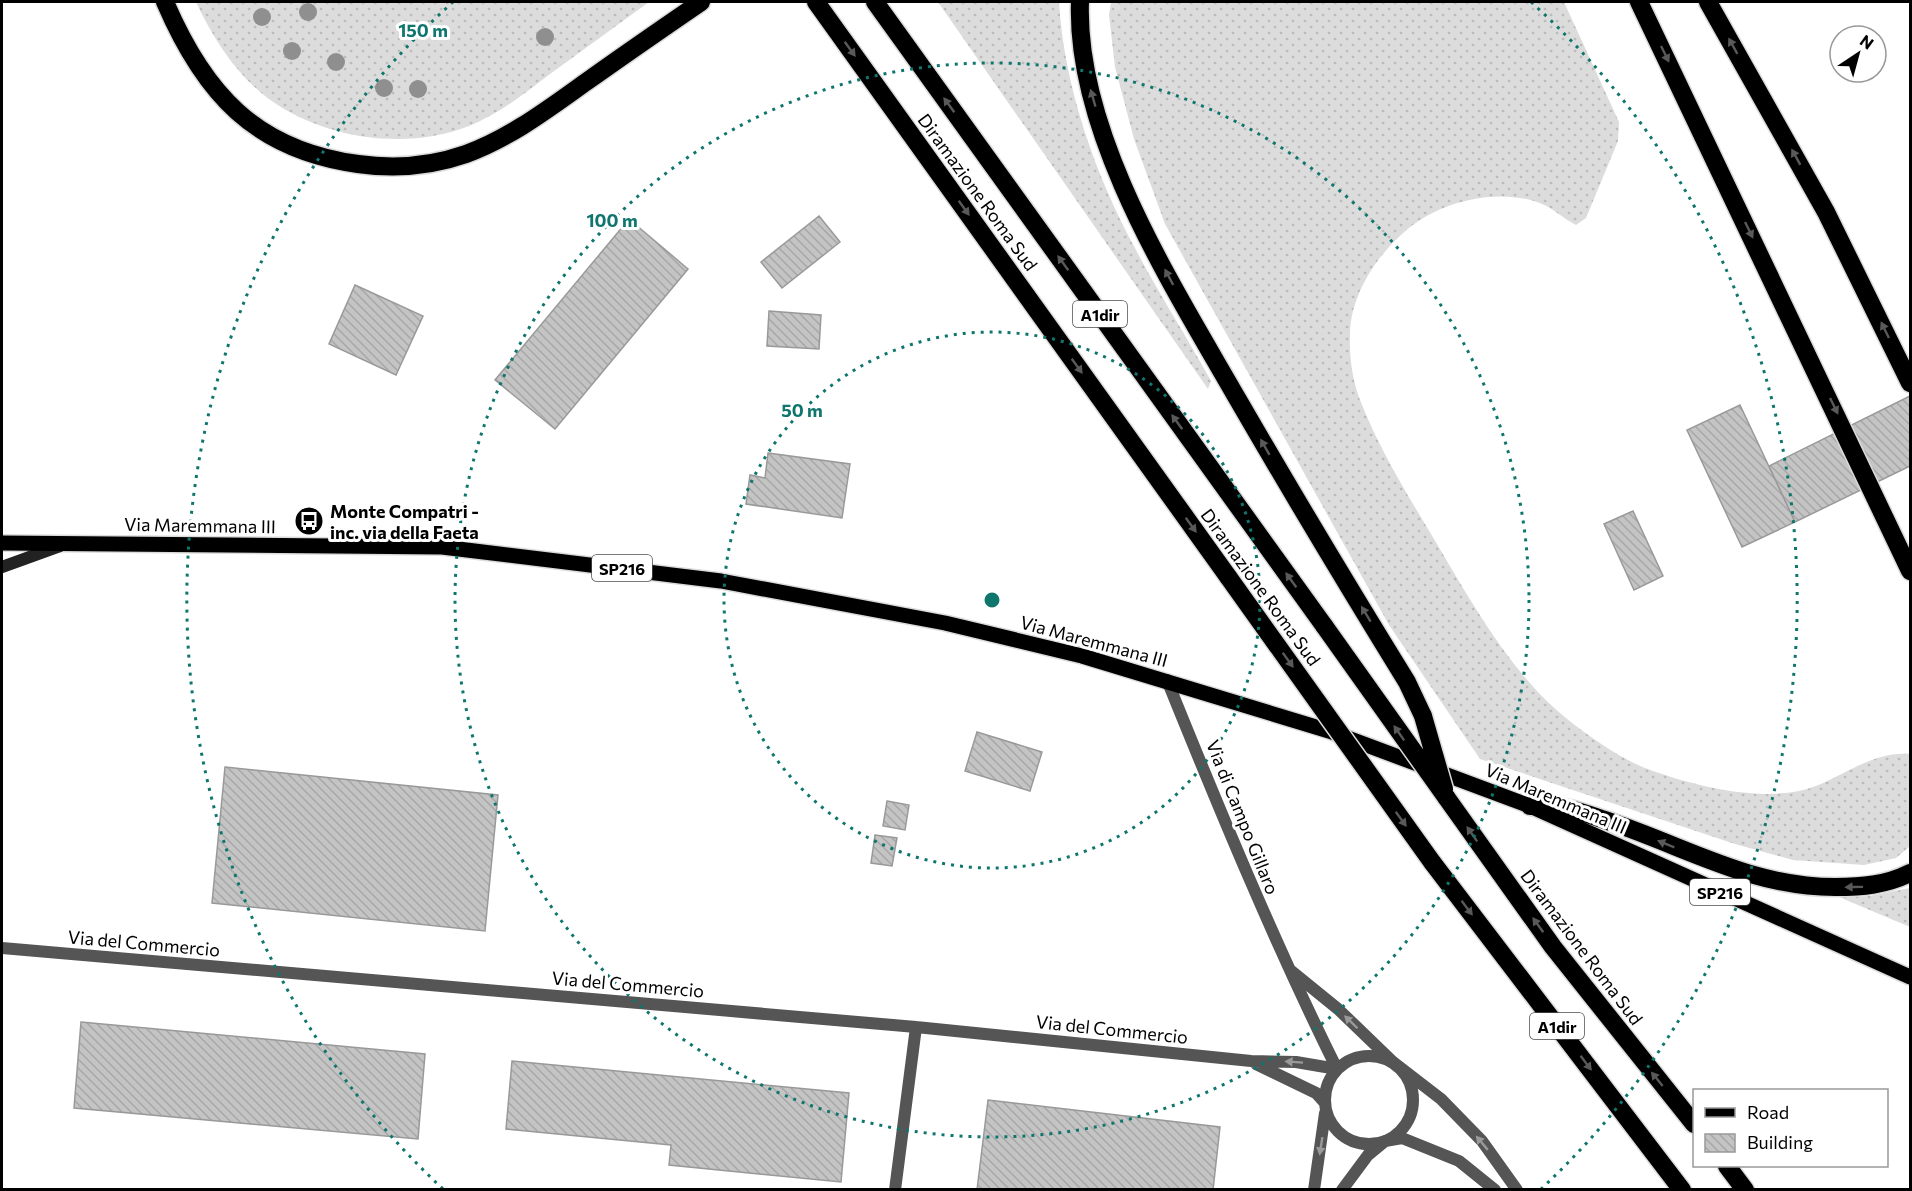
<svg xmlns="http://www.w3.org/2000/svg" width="1912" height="1191" font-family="Commissioner,sans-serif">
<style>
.grass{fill:url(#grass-dots)}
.building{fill:url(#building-back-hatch);stroke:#999;stroke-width:1.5}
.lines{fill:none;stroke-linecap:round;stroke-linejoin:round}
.primary-casing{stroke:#dbdbdb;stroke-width:18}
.highway-casing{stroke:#dbdbdb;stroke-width:21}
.street{stroke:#555;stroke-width:12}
.secondary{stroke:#222;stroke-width:12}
.primary{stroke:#000;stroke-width:15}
.highway{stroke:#000;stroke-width:18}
.highway-bridge-casing{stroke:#dbdbdb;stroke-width:21;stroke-linecap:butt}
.highway-bridge{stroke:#000;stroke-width:18}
.tree{fill:#8f8f8f}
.oneway{fill:#595959}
.oneway2{fill:#999}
.ring{fill:none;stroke:#0f766e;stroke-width:3;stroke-dasharray:3 6}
.labels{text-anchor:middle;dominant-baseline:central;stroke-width:6;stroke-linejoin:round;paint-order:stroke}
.shield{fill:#fff;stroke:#4c4c4c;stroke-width:1.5}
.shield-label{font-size:16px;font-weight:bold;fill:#000}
.street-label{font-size:18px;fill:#000;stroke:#fff}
.poi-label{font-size:18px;font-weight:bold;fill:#000;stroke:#fff;text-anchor:start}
.centre{fill:#0f766e;stroke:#fff;stroke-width:3}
.ring-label{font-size:18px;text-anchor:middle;font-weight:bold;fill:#0f766e;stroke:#fff;stroke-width:6;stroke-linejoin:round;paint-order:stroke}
</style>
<defs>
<pattern id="grass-dots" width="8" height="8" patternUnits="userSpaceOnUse" patternTransform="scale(1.5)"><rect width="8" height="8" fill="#dcdcdc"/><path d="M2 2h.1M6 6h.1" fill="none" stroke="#bbb" stroke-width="1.8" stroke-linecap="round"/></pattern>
<pattern id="building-back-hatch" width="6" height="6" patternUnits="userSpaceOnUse" patternTransform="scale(1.5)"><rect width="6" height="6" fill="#c4c4c4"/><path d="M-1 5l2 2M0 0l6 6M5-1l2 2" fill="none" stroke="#a7a7a7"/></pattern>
</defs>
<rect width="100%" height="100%" fill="#fff"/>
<path class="grass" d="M196,2H649C616,26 583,50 550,74C525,93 499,114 469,126C406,151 324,139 269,99C236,75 213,38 196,2Z
M938,2H1059C1064,86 1095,175 1136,250C1159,294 1187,337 1211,381L1208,389Z
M1111,2H1564L1619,122L1618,141L1586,218L1576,225C1564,219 1554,209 1542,204C1501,187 1443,200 1409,228C1379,252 1351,293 1350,333C1349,355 1352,379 1360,400C1379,449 1407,494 1434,539C1467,595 1504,661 1551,705C1575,727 1615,756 1645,768C1693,786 1767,805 1816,786C1848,773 1875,751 1910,754V846L1896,858L1864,865L1793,860L1735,844L1480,759L1389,625L1165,224L1134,139L1115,67L1109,15Z
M1910,888V927L1839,897L1869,896Z"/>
<path class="building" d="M819,216L840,242L782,288L761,262Z
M629,219L688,269L555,429L495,380Z
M355,285L423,316L396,375L329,344Z
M769,311L821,315L819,349L767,346Z
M1910,396V466L1795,522L1769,466Z
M1740,405L1795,522L1742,547L1687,430Z
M768,453L850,464L842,518L746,504L750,475L765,478Z
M1633,511L1663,576L1634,590L1604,524Z
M977,732L1042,752L1030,791L965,771Z
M225,767L498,795L485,931L212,903Z
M887,801L909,805L905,830L883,826Z
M875,835L897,838L892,866L871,863Z
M81,1022L425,1054L418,1139L74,1108Z
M512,1061L849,1093L841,1182L669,1165L671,1145L506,1129Z
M988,1100L1220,1127L1213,1190H977Z"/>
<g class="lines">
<g class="primary-casing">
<path id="primary" d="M2,543L442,547L721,581L945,623L1082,656L1329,731L1530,806L1910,977"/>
</g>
<g class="highway-casing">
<path id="highway" d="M165,2C204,93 255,150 358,164C394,169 432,166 466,154C510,138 548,109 586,82C624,55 663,28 701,2
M816,2L1229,578
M875,2L1325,627
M1080,2C1075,134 1173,286 1237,398C1292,493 1349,588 1407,682L1423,716
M1639,2L1910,571
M1708,2L1826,212L1910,383
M1446,797L1553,947L1694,1124
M1530,806C1565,803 1582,813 1614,823C1690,849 1753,887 1835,887C1862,887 1886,885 1910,873
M1432,862L1682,1190
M1727,1166L1745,1190"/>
</g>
<path class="street" d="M1167,680C1220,811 1274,942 1337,1069
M2,948L916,1027L1251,1061L1296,1062L1337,1069
M1290,970L1338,1009L1393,1062L1441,1099L1482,1141L1517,1190
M1325 1100a44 44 0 1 1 88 0a44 44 0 1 1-88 0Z
M1256,1064L1316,1093L1325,1103
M895,1190L916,1027
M1314,1190L1325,1113
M1342,1190L1368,1155L1385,1141L1402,1138L1459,1161L1495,1190"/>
<path class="secondary" d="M2,567L60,546"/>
<use href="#primary" class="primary"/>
<use href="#highway" class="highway"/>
<g class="highway-bridge-casing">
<path id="highway-bridge" d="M1229,578L1432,862
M1325,627L1446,797
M1423,716L1444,789"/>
</g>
<use href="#highway-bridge" class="highway-bridge"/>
</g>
<g class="tree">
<circle cx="308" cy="12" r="9"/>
<circle cx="262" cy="17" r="9"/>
<circle cx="545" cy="37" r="9"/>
<circle cx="292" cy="51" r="9"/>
<circle cx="336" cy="62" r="9"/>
<circle cx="384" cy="88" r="9"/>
<circle cx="418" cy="89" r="9"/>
</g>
<defs><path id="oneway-solid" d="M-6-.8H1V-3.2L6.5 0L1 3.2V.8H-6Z" transform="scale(1.5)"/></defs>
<g class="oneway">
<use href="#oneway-solid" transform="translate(1733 46) rotate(-119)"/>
<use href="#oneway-solid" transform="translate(850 49) rotate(54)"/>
<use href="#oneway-solid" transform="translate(1665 54) rotate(64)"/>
<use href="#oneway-solid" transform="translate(1093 98) rotate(-106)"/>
<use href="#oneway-solid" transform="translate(949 105) rotate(-126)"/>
<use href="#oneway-solid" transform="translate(1796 157) rotate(-119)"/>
<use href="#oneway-solid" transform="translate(964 208) rotate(54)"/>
<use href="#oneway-solid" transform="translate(1749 230) rotate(64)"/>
<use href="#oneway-solid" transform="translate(1063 263) rotate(-126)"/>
<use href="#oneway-solid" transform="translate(1169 277) rotate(-118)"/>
<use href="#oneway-solid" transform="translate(1885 330) rotate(-116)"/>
<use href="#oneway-solid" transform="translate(1077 366) rotate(54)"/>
<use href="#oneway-solid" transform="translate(1834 406) rotate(64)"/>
<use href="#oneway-solid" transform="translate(1177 422) rotate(-126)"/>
<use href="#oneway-solid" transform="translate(1265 447) rotate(-120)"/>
<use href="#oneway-solid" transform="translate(1191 525) rotate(54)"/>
<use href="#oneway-solid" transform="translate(1291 580) rotate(-126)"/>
<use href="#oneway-solid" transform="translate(1366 614) rotate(-121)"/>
<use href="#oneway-solid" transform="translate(1288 660) rotate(54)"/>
<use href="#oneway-solid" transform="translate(1399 733) rotate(-125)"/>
<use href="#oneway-solid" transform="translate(1401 819) rotate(54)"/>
<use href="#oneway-solid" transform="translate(1472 834) rotate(-125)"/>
<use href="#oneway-solid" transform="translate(1666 844) rotate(-158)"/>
<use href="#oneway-solid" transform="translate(1854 887) rotate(179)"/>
<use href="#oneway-solid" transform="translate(1467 908) rotate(53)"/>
<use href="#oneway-solid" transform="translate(1538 925) rotate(-126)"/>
<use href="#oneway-solid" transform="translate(1586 1063) rotate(53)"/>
<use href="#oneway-solid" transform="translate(1657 1079) rotate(-129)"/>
</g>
<g class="oneway2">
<use href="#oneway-solid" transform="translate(1351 1022) rotate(-136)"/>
<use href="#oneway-solid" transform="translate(1294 1062) rotate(-176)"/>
<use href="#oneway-solid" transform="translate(1482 1143) rotate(-130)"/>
<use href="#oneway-solid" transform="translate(1321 1146) rotate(99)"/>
</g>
<g class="ring">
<circle cx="992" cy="600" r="268"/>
<circle cx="992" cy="600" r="537"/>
<path d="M443 1189A805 805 0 0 1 453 2M1531 2A805 805 0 0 1 1541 1189"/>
</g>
<defs>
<g id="bus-disc" transform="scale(1.5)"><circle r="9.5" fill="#000" stroke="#fff"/><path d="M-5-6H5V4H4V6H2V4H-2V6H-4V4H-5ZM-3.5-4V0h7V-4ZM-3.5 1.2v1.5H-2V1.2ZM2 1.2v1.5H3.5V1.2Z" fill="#fff"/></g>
</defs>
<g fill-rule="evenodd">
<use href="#bus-disc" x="309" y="521"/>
</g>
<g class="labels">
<g class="shield">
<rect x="1073" y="301" width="54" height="26" rx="4.5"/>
<rect x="592" y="555" width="60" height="26" rx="4.5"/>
<rect x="1690" y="879" width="60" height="26" rx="4.5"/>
<rect x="1530" y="1013" width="54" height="26" rx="4.5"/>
</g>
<g class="shield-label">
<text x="1100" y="314">A1dir</text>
<text x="622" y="568">SP216</text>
<text x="1720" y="892">SP216</text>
<text x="1557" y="1026">A1dir</text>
</g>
<g class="street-label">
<text transform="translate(978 192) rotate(54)">Diramazione Roma Sud</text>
<text transform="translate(200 525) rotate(1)">Via Maremmana III</text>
<text transform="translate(1261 587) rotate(54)">Diramazione Roma Sud</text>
<text transform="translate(1094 641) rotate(15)">Via Maremmana III</text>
<text transform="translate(1556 798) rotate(23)">Via Maremmana III</text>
<text transform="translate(1243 817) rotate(68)">Via di Campo Gillaro</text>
<text transform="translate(144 943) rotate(5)">Via del Commercio</text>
<text transform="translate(1582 947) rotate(53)">Diramazione Roma Sud</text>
<text transform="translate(628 984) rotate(5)">Via del Commercio</text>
<text transform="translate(1112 1029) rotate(6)">Via del Commercio</text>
</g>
<g class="poi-label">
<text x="330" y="511">Monte Compatri -<tspan x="330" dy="21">inc. via della Faeta</tspan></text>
</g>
</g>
<circle cx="992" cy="600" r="9" class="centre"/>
<g class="ring-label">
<text x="423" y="37">150 m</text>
<text x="612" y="227">100 m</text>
<text x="802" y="417">50 m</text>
</g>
<rect width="1912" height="1191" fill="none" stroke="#000000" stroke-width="6"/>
<rect x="1693" y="1089" width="195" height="78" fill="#ffffff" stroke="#999999" stroke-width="1.5"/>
<rect x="1705" y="1108" width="30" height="9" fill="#000000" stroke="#999999" stroke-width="1.5"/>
<text x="1747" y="1119" font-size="18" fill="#000000">Road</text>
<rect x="1705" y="1134" width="30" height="18" fill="url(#building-back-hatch)" stroke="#999999" stroke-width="1.5"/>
<text x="1747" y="1149" font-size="18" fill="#000000">Building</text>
<g transform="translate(1858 54) rotate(36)"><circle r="28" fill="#ffffff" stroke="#999999" stroke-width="1.5"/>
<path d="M0-4.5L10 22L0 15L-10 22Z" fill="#000000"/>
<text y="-9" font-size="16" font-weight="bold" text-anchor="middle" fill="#000000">N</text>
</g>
</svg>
